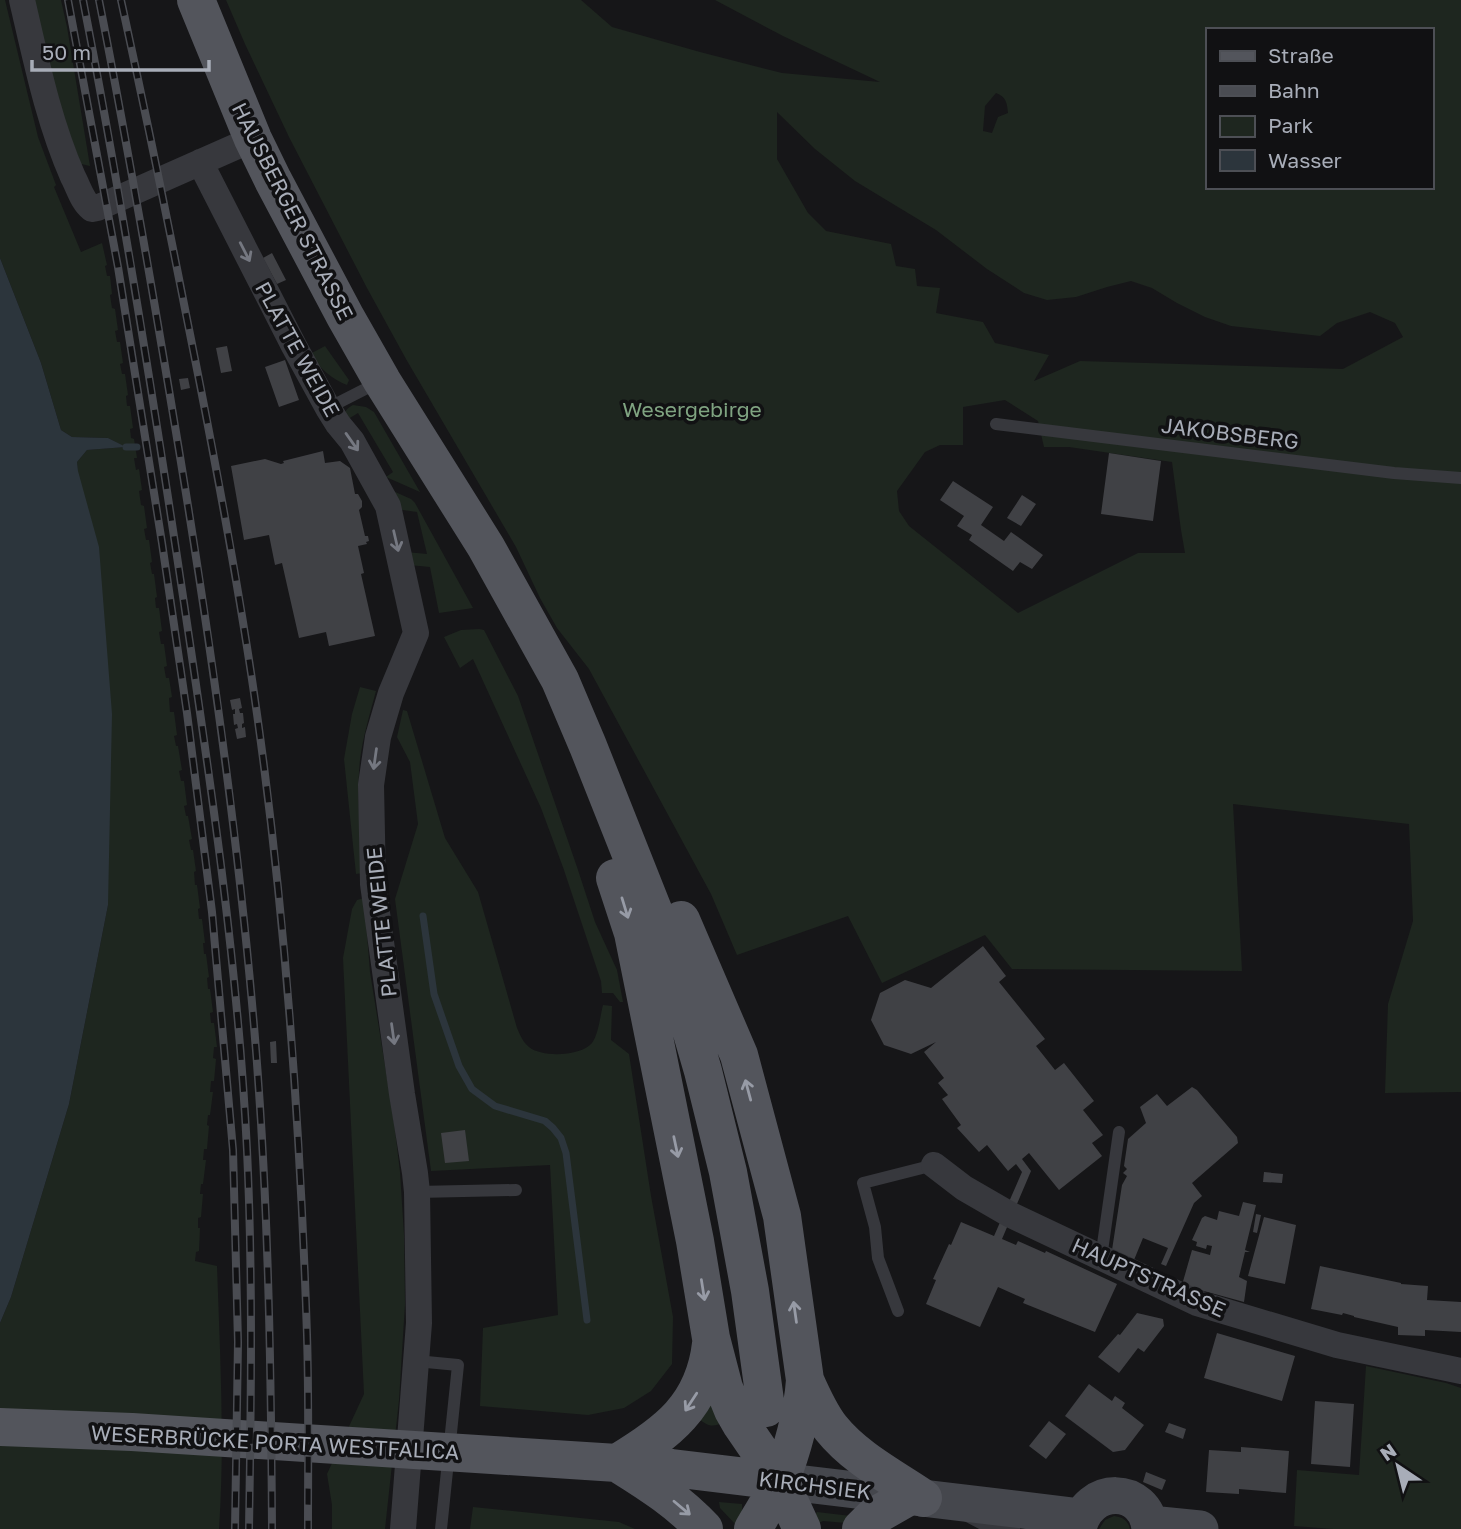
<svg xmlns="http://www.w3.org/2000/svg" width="1461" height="1529" font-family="'Golos Text',sans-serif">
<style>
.green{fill:#1e261f;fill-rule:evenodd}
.water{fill:#2c353c}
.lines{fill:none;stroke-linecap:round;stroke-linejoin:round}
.stream{stroke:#2c353c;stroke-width:7}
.building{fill:#404145}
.service{stroke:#37383d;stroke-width:12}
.minor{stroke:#37383d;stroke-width:26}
.secondary{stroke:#45474d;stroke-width:37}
.primary{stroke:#53555c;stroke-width:38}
.rail-casing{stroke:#4a4c52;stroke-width:8}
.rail{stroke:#111113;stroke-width:5;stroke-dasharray:16;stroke-linecap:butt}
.oneway{stroke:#757881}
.oneway2{stroke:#979ba6}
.labels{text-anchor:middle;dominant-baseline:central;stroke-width:7;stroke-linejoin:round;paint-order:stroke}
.street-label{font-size:21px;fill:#a8adb8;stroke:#111113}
.park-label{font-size:21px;fill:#7fa381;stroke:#111113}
</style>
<rect width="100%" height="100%" fill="#161618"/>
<path class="green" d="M0,0H5L38,137L56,185L54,187L81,252L102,243L107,265L105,266L107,276H110L112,294L110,295L112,308L115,309L118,330L115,331L117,342H120L123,363L120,364L122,374H125L128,395L126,396L127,406H130L133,428L130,429L131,438L134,439L137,458H134L136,470L139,469L142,490L139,491L141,505L144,506L147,528L144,529L146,540H149L152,562L150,563L152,574H154L157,597L155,598L156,608H159L162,631L159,632L161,644H164L167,666L164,667L166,678H169L172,697L169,698L170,712H174L177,735L174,736L176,746H178L182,770L179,771L181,781H184L187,805L184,806L186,816H188L192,839L189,840L191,850H193L196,871L194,872L195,885H197L200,908L198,909L199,919H202L205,943H203L204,954H206L209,977L207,978L208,989H210L213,1012L210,1013L211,1023H214L217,1047H214L213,1058L216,1059L214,1081H211L210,1092H213L210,1115H208L207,1125L209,1126L207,1149H204L203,1160H206L203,1184H201L200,1194H203L201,1217L198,1218V1228H200L199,1251L196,1252L195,1261L217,1266C220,1354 225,1442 219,1529H0V1323L11,1297L69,1104L108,905L77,462L87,450L125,447L108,438L72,437L61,430L41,363L0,258Z
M33,0H61L67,27L90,166L81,164L53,91Z
M226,0H581L612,27L700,52L782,73L880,82L783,36L715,0H1461V1092L1385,1093L1388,1004L1413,921L1409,824L1233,804L1242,971L1012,969L985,935L882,983L848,916L737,955L711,894L589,669L557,628L540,598L516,547L406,359L367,288L289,137L245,44ZM1207,30H1431V187H1207ZM996,93C1006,97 1007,102 1008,113L998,117L992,133L983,131L985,106ZM777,112L815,149L855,181L936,230L987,269L1024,293L1047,300L1076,297L1107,287L1131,281L1152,288L1177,303L1205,317L1231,326L1320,336L1337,323L1370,312L1395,323L1403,337L1343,369L1080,361L1034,381L1049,355L995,343L983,322L936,313L940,288L917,286L915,269L896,266L891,244L826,231L808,213L777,159ZM1005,400L1038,421L1044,447H1069L1172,462L1181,530L1185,553H1138L1018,613L909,526L899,511L897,491L925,452L940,445H963V407Z
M325,346L349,380L347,385C331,379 320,368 310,354Z
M353,405L366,407L374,412L420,492L386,477L393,472L358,413L345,421C344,413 345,409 353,405Z
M384,487L411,499L415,503L473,608L439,613L430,567L409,565L406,552L427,554L417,512L396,509Z
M479,629L484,630L518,696L577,867L595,922L617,970L623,1002H620L613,993H602L601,981L564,870L541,808L473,659L460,668L444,637L461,630Z
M360,687L376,691C370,714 363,736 360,760C356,797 361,836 363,873L356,874L344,759L352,714Z
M403,710L407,711L445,838L478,892L517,1028C520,1035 523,1042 529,1047C542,1058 582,1056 592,1043C599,1033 600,1016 603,1005L612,1006L611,1040L629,1054L651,1196L673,1317L672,1364L651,1391L624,1408L588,1415L480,1406L483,1328L558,1315L550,1165L431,1171L395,899L418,824L410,762L397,737Z
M364,898L370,972L394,1122L400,1172L404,1235L405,1304L399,1400L385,1529H332V1505L327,1474L364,1394L343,958L352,909L357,900Z
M1366,1366L1446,1383L1461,1388V1529H1333L1294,1526L1297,1470L1359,1475Z
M718,1402L726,1421C711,1429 708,1426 695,1416L700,1408Z
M719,1502L742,1504L743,1525L737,1526L720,1508Z
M473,1507L619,1522L635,1529H470Z
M817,1512L851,1516L846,1523L823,1521L814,1525L811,1521Z
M1114,1516C1122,1517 1128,1520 1130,1529H1099L1105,1520Z"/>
<path class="water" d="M0,258L41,363L61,430L72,437L108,438L126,447L87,450L77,462L78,471L99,547L112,714L108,905L69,1104L11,1297L0,1323Z"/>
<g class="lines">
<path class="stream" d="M126,447H137
M423,916L434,994L459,1066L472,1089L495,1106L545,1121L553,1128L561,1138L566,1153L587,1320"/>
</g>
<path class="building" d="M272,253L286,280L277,284L263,258Z
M227,346L232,371L221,373L216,348Z
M285,360L299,400L279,407L265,367Z
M188,378L190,388L181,390L179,379Z
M323,451L325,463L340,461L350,468L355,494H358L362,501V507L359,510L365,536H368L369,541L366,542L367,544L358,546L364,573L361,574L375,636L329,646L326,632L299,638L282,563L275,565L269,535L244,540L231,466L265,459L281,464L284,463L283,461Z
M1109,453L1161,461L1153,521L1101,514Z
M953,481L993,507L981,525L1004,541L1011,532L1043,555L1032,569L1020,562L1013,571L969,540L972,535L957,526L964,516L940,500Z
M1022,495L1036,504L1021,526L1007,518Z
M240,698L242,708L239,709L240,713H243L244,723L242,724V728L245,727L246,737L237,739L235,729L238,728L237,724L234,725L233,714H235V709L232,710L230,700Z
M983,946L1006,976L999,982L1045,1039L1036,1046L1055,1070L1064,1063L1094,1101L1083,1110L1103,1135L1092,1143L1102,1156L1059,1190L1029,1153L1022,1159L1031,1171L1002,1239L1016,1245L1018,1241L1045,1253L1046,1251L1117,1284L1095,1332L1023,1303L1025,1299L998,1287L980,1327L926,1304L936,1280L933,1279L949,1244L951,1245L961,1222L994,1236L1022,1172L1016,1164L1008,1171L987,1145L979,1152L957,1128L961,1125L942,1099L948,1095L938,1083L944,1078L924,1052L936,1042L911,1054L884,1045L871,1020L880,993L905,980L931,988Z
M276,1041L277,1063H271L270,1042Z
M1192,1087L1197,1090L1237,1137L1238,1143L1192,1183L1202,1196L1194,1203L1166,1266L1161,1264L1168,1248L1143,1238L1134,1260L1112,1250L1122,1185L1127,1176L1123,1173L1127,1169L1124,1166L1128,1139L1146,1123L1140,1107L1157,1094L1167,1106Z
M465,1130L469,1161L445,1163L441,1133Z
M1264,1172L1283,1174L1282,1183L1263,1182Z
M1243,1202L1256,1205L1245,1250L1250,1252H1245L1239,1277L1247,1281L1244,1302L1182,1285L1192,1250L1210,1255L1212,1246L1207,1245L1206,1249L1196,1246L1197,1242L1192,1240L1202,1218L1205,1216L1217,1220L1219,1211L1239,1216Z
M1256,1214L1261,1215L1257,1233L1253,1232Z
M1264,1217L1296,1225L1285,1284L1248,1276Z
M1320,1266L1401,1283V1284L1428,1286L1427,1300L1461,1302V1332L1425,1330V1336L1398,1335V1327L1354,1317V1316L1343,1313L1342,1315L1311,1309Z
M1137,1313L1163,1319L1164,1326L1144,1352L1138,1348L1119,1373L1098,1357L1118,1334L1120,1335Z
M1217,1333L1295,1356L1282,1401L1204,1378Z
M1089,1384L1112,1401L1115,1396L1125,1403L1122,1408L1144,1425L1125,1450L1113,1452L1065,1416Z
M1315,1401L1354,1404L1350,1467L1311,1464Z
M1049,1421L1066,1434L1046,1459L1029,1446Z
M1169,1423L1186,1429L1183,1439L1165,1432Z
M1241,1447L1289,1451L1286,1493L1239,1489V1494L1206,1492L1209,1450L1241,1452Z
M1146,1472L1166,1480L1162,1490L1143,1482Z"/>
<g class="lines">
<path class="service" d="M328,408L379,382
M996,424L1394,473L1461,478
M417,1192L516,1190
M1101,1258L1119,1132
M898,1311L878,1258L875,1227L863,1183L934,1165
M416,1361L458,1365L441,1529"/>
<path class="minor" d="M22,0C36,60 48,120 73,177C79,188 82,201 92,209L97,208L253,139
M200,162L294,346L328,408L338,424L352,441L388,506L416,633L391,693L378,737L371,785L373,884L402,1094L415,1173L417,1192L419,1323L403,1529
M934,1165L964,1188L1009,1214L1197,1303L1337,1345L1461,1371
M971,1510L1007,1529"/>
<path class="secondary" d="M780,1481L1081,1517
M1150,1524L1200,1529
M1078,1529C1087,1484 1146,1485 1150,1529"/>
<path class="primary" d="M196,0L253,139L273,180L345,316L382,381L486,547L560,680L588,746L665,940L703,1071L728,1172L750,1291L766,1408
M615,878L633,933L695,1241L711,1338L724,1388L733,1410L741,1424L780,1481L802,1529
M681,920L739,1055L782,1216L805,1380C803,1411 792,1452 780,1481C773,1497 762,1513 753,1529
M805,1380C812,1396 820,1414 831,1428C855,1458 892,1477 923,1498
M0,1427L132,1432L617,1463L672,1468L780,1481
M617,1463C667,1433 704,1406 711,1344
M622,1466C651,1484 680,1503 704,1529
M861,1529L873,1517L908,1497"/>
<g class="rail-casing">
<path id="rail" d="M68,0L118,267L162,543L187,713L212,912L233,1150L238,1342L235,1529
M83,0C122,200 154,402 184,603C211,785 238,966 247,1150C253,1276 251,1403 249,1529
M99,0C125,132 148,264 170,396C204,598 234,800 252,1003C268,1178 271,1353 272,1529
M121,0C143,101 164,202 184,304C210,433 235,563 254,693C285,906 300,1120 307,1335C309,1400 308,1464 308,1529"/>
</g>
<use href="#rail" class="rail"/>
</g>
<defs><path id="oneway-shaft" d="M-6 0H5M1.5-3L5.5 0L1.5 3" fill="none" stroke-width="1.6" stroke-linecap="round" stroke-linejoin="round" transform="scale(1.75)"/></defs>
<g class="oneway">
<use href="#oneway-shaft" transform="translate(245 252) rotate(63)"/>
<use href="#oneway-shaft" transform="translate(352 442) rotate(55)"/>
<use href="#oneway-shaft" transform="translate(396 541) rotate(77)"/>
<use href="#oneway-shaft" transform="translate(375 759) rotate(98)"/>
<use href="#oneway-shaft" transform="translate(393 1034) rotate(82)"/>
</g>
<g class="oneway2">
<use href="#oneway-shaft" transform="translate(625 908) rotate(73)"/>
<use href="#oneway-shaft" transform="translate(748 1090) rotate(-105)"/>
<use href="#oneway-shaft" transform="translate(676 1147) rotate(78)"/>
<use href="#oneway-shaft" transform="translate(703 1290) rotate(81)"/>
<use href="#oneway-shaft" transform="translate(795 1312) rotate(-98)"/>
<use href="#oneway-shaft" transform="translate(691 1402) rotate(123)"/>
<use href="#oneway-shaft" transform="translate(682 1508) rotate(40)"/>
</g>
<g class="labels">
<g class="street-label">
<text transform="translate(293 211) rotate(63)">HAUSBERGER STRASSE</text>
<text transform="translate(298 349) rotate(61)">PLATTE WEIDE</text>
<text transform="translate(1230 433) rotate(7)">JAKOBSBERG</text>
<text transform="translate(381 922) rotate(-96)">PLATTE WEIDE</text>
<text transform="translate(1149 1277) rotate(24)">HAUPTSTRASSE</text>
<text transform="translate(275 1442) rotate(3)">WESERBRÜCKE PORTA WESTFALICA</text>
<text transform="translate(815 1485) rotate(7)">KIRCHSIEK</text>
</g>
<g class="park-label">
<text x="692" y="409">Wesergebirge</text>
</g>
</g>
<rect x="1206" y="28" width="228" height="161" fill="#111113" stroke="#4d4f55" stroke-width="2"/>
<rect x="1220" y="51" width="35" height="10" fill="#53555c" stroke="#4d4f55" stroke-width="2"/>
<text x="1268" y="63" font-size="21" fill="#a8adb8">Straße</text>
<rect x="1220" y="86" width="35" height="10" fill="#4a4c52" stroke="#4d4f55" stroke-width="2"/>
<text x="1268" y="98" font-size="21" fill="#a8adb8">Bahn</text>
<rect x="1220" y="116" width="35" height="21" fill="#1e261f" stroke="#4d4f55" stroke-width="2"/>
<text x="1268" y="133" font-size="21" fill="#a8adb8">Park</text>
<rect x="1220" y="150" width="35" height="21" fill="#2c353c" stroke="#4d4f55" stroke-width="2"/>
<text x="1268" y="168" font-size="21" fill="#a8adb8">Wasser</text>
<g transform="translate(1398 1466) rotate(325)" stroke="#111113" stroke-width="5" paint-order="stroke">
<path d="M0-5L12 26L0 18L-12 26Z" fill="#a8adb8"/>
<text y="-10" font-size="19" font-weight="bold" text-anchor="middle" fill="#a8adb8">N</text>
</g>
<path d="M32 60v10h177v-10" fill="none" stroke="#a8adb8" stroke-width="3.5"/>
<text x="42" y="60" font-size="21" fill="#a8adb8" stroke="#111113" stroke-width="5" paint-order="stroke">50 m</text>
</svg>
